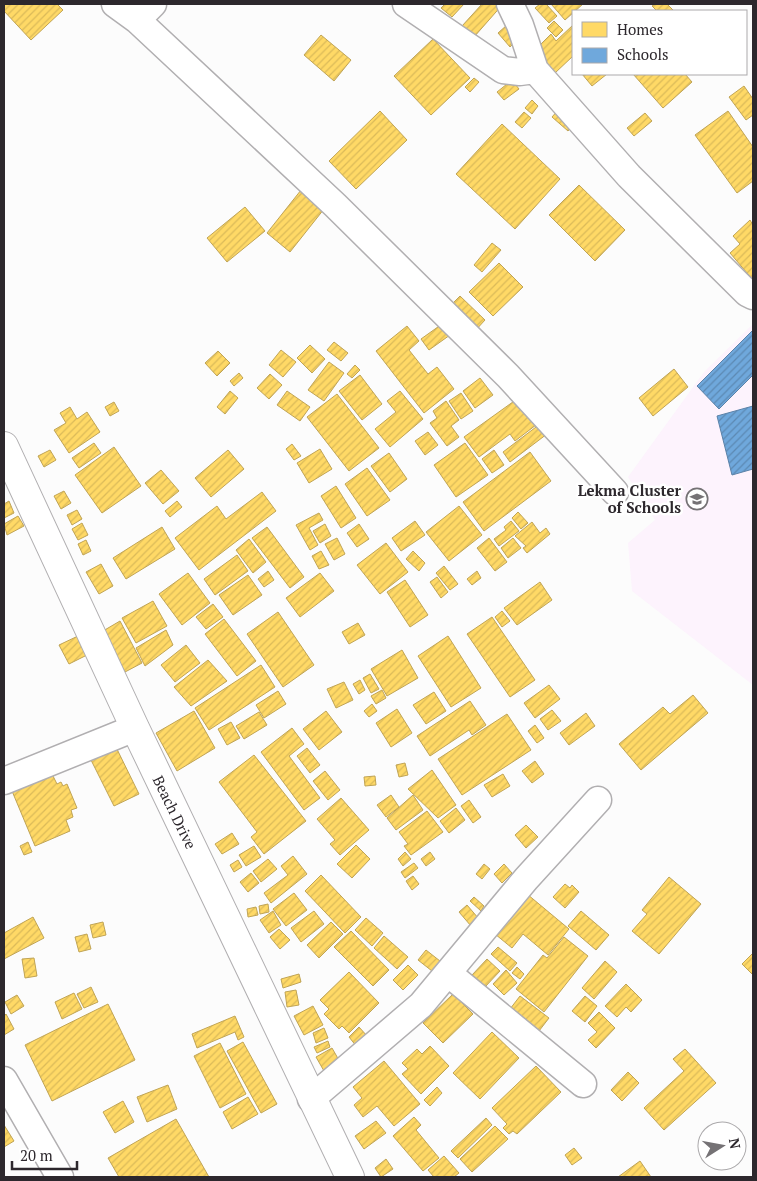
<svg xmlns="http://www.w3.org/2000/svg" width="757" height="1181" font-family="'PT Serif',serif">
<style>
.built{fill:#fdf3fd}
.homes{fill:url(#homes-hatch);stroke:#c0a455}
.schools{fill:url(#schools-hatch);stroke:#5b82a8}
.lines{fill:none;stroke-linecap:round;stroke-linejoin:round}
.minor-casing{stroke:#b1afb1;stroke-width:29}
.tertiary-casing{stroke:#b1afb1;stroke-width:30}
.minor{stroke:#fff;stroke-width:26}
.tertiary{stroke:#fff;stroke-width:28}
.labels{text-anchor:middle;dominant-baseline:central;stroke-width:5;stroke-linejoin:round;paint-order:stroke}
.poi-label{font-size:15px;font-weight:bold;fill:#2d282d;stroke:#fff;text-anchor:end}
.street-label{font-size:15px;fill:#2d282d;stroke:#fff}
</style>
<defs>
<pattern id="homes-hatch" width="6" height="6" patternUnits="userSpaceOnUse" patternTransform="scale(1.25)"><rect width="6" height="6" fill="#ffd966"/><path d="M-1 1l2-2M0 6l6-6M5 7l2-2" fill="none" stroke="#dbba59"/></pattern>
<pattern id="schools-hatch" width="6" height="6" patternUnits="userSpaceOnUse" patternTransform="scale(1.25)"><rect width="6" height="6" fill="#6fa8dc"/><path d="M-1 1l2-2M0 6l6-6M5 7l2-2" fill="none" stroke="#5c89b3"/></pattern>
</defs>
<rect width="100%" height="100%" fill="#fcfcfc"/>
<path class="built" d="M753,324V685L632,591L628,543L655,520L628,477L704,372Z"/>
<path class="homes" d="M4,4H57L63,10L31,40L4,11Z
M445,4H464L452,17L441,8Z
M482,4H503L474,37L462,26Z
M540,4H546L557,16L549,23L535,8Z
M551,4H583L565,20Z
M655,4H667L674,11H657L652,6Z
M554,21L563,30L556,37L547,28Z
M507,25L518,39L510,47L498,33Z
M573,25V56L555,73L534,51L551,34L556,41Z
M321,35L351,60L334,81L304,55Z
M433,39L470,78L431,115L394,76Z
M582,74H607L592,86Z
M633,74H685L692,82L663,108Z
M474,78L479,82L470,92L465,87Z
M512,80L519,89L504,100L497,92Z
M744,86L753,99V115L746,120L729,97Z
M532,100L538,106L532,114L525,108Z
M559,109L575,123L568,131L552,117Z
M380,111L407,140L356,189L329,161Z
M728,111L753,147V181L737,193L695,135Z
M524,112L531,118L522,128L515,122Z
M645,113L652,121L634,136L627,128Z
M502,124L560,179L515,229L456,174Z
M305,185L328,204L290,252L267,233Z
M579,185L625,230L595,261L549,215Z
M245,207L265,231L227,262L207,238Z
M750,220L753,225V280L730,253L740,244L733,236Z
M492,243L501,250L482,272L474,265Z
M499,263L523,287L493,316L469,292Z
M460,296L485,320L474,332L449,307Z
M442,324L450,335L429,350L421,339Z
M407,326L419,341L409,350L428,374L437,367L454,389L424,413L376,351Z
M334,342L348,353L341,361L327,350Z
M310,345L325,359L312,373L297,358Z
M281,350L296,362L283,377L269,365Z
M218,351L230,363L217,376L205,363Z
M329,362L344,373L324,401L308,390Z
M355,365L360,370L352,378L347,374Z
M674,369L688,387L653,416L639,398Z
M239,373L243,378L234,386L230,381Z
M270,374L282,385L269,399L257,388Z
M360,375L382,404L362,420L339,391Z
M480,378L493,395L475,408L463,391Z
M230,391L238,398L225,414L217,407Z
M287,391L310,407L300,421L277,405Z
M400,391L423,419L390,447L375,429L396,412L387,401Z
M461,393L473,411L461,419L449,401Z
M337,394L379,448L349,471L307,417Z
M517,399L536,425L515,441L510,434L479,457L464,437Z
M446,401L459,420L451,426L459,437L447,446L430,423L437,418L433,411Z
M114,402L119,411L110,416L105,407Z
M70,407L77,419L87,412L100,432L69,453L54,430L66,423L60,413Z
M540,424L547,434L510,462L503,452Z
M428,432L438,445L425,455L415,441Z
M94,443L101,453L79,468L72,458Z
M465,443L488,475L456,497L434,465Z
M292,444L301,456L294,460L286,449Z
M114,447L141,486L102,513L75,475Z
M320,449L332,469L309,483L297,463Z
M50,450L56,460L44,467L38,456Z
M228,450L244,469L211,497L195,478Z
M494,450L504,465L492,473L482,459Z
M530,452L551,481L484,531L463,502Z
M389,453L407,479L390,492L371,466Z
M367,468L390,500L367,516L345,484Z
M161,470L179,491L163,504L145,483Z
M336,486L356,518L341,528L321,496Z
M64,491L71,503L61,509L54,496Z
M262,492L276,511L199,570L175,538L217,506L226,519Z
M9,501L14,513L4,518V504Z
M177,501L182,507L170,517L165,511Z
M459,506L482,535L449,561L426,532Z
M77,510L82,519L72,525L67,515Z
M518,512L528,523L521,529L512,518Z
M319,513L323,520L309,528L318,545L310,550L296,525Z
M18,516L24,526L7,535L4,524Z
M415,521L425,535L401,551L392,538Z
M511,521L519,531L499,546L494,539L506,530L504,527Z
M532,522L540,533L546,528L550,534L527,553L523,548L526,546L515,536Z
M82,523L88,535L78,540L72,529Z
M325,524L331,536L320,543L313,531Z
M359,524L369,539L357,547L347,533Z
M162,527L175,549L126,579L113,558Z
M267,527L304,577L290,588L252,538Z
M337,538L345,554L334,560L325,544Z
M489,538L507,562L495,571L477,548Z
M513,538L521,548L508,558L501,548Z
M249,539L266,562L253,573L236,550Z
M86,540L91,551L83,555L78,544Z
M386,543L408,572L380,594L357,565Z
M321,551L329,565L319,569L312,556Z
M413,551L425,563L419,571L406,559Z
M237,555L248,571L215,595L204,579Z
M101,564L113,586L99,594L86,572Z
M444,566L458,584L450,590L436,573Z
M268,571L274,580L264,587L258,579Z
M477,571L481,578L472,585L467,579Z
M188,573L210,603L182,625L159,594Z
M320,573L334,591L300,617L286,598Z
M248,575L262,595L233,615L219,595Z
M437,577L448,592L441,598L430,582Z
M405,580L428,615L410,627L387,592Z
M540,582L552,600L517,625L504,608Z
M153,601L167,626L136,643L122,618Z
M213,604L223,617L206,629L196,617Z
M502,611L510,621L502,627L495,617Z
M278,612L314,665L283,687L247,634Z
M492,617L535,680L510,697L467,634Z
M224,619L256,661L237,676L205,634Z
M120,621L142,663L125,672L103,631Z
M358,623L365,635L349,644L342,632Z
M166,630L173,645L145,666L136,648Z
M78,636L87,655L69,664L59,645Z
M448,636L481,688L451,707L418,656Z
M186,645L200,663L175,682L161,665Z
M402,650L418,678L387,696L371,669Z
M208,660L227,681L191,706L174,687Z
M261,665L275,687L209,730L195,708Z
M370,674L379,689L371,693L363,678Z
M360,680L365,690L359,694L353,684Z
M344,682L353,700L336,708L327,689Z
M549,685L560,699L535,718L524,703Z
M382,690L386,698L376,704L371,696Z
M278,691L286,704L264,718L256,705Z
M434,692L446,711L426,724L413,705Z
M693,695L708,713L641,770L619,744L663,707L670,714Z
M470,701L486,725L472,735L469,730L430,756L417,736Z
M372,704L377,711L369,717L364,711Z
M397,709L412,733L391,747L376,723Z
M552,710L561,721L548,730L540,719Z
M194,711L215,748L177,771L156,733Z
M326,711L342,732L319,750L303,729Z
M259,712L267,725L244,739L236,726Z
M586,713L595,726L569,745L560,733Z
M507,714L531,750L462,795L438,759Z
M231,722L240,738L227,745L218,729Z
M535,725L544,738L537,743L528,731Z
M292,728L304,744L289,756L320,798L304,810L261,752Z
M112,739L139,794L114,806L87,752Z
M307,748L320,765L310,773L297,756Z
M254,755L306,821L264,854L251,837L257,832L219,782Z
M535,761L544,774L532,783L522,771Z
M405,763L408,775L399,777L396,765Z
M432,770L456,805L438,818L408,789Z
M325,771L340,790L328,800L313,781Z
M52,774L57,784L61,782L63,786L67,784L77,808L71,810L73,817L66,820L70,831L35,846L12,791Z
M503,774L510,786L492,797L484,785Z
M375,776L376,785L365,786L364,777Z
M391,795L399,807L386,817L377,805Z
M413,795L423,810L396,830L387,818Z
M341,798L369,830L340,855L330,844L335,840L317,819Z
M469,800L481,817L473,823L461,806Z
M456,808L465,820L449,833L440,821Z
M427,811L443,832L411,855L404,846L408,844L399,832Z
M526,825L538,837L526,848L515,835Z
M232,833L239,844L222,854L215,844Z
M28,842L32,852L24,855L20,846Z
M356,845L370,859L352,878L337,864Z
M254,846L261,857L246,866L239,855Z
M405,852L411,859L403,866L398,859Z
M430,852L435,859L426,866L421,859Z
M293,856L307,874L271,903L264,893L288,875L281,866Z
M268,859L277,869L261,882L253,871Z
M238,860L242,867L234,872L230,865Z
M414,863L418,868L405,878L401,872Z
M484,864L490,869L482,879L476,874Z
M504,864L512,873L502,883L494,874Z
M251,873L259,883L248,892L240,882Z
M321,875L361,917L345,933L305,891Z
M413,876L419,884L412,890L406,881Z
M669,877L701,904L659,954L632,931L647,914L642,910Z
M565,884L570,888L572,885L579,892L565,908L553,897Z
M294,893L307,910L286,926L273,909Z
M527,894L569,929L548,955L523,934L512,948L495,934Z
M474,897L484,906L481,911L470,901Z
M268,904L269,912L260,914L259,906Z
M467,905L479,919L471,926L459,912Z
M256,907L258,915L248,917L247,909Z
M273,911L281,925L269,933L260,920Z
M314,911L324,924L301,942L291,928Z
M581,911L609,935L596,950L568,926Z
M33,917L44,938L4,959V933Z
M366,918L383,933L372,946L355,930Z
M103,922L106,935L93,938L90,925Z
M331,922L343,934L319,958L307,945Z
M279,929L290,940L280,949L270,937Z
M351,931L389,970L373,986L334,947Z
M87,934L91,949L79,952L75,937Z
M384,936L408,957L397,969L374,948Z
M564,937L588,956L544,1012L516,989L543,955L547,958Z
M498,947L517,963L510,971L491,954Z
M426,950L440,961L432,971L418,960Z
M753,953V975L742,964Z
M34,958L37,976L25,978L22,959Z
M487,959L500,971L485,987L472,975Z
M605,961L617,972L594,999L582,988Z
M408,965L418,975L403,990L393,980Z
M517,967L524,974L520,979L512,973Z
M506,970L517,983L504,995L493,984Z
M349,972L379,1003L349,1033L342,1026L339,1029L324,1014L329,1009L320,1000Z
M299,974L301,982L283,988L281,979Z
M626,984L642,1000L631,1012L626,1007L617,1017L605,1006Z
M91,987L98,1002L84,1008L77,994Z
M296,990L299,1005L287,1007L285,992Z
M74,993L82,1009L62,1019L55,1002Z
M453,994L473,1014L443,1043L423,1023Z
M17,995L24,1006L11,1014L5,1002Z
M520,996L549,1018L539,1031L510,1009Z
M585,996L597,1006L585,1022L572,1011Z
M108,1004L135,1060L52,1101L25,1045Z
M313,1006L323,1025L304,1035L294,1016Z
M599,1012L615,1028L596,1048L588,1040L597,1032L588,1023Z
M6,1014L14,1029L4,1035V1016Z
M235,1016L244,1037L238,1040L235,1032L197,1048L192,1034Z
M359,1027L368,1037L357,1047L349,1037Z
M324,1028L328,1038L316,1043L313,1033Z
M492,1032L519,1058L480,1099L453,1073Z
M328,1041L330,1047L317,1053L314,1047Z
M243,1042L277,1104L261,1113L227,1051Z
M220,1043L246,1094L220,1108L194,1056Z
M430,1046L449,1066L421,1094L402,1074L408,1069L402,1063L417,1049L422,1054Z
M332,1048L340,1062L324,1071L316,1057Z
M685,1049L716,1083L664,1130L644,1108L684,1071L673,1059Z
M384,1061L420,1104L394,1126L377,1106L363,1117L354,1105L362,1098L353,1087Z
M536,1066L561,1092L517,1134L513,1131L509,1134L503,1128L507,1124L492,1108Z
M628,1072L639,1083L622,1101L611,1090Z
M168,1085L177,1109L147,1122L137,1097Z
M437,1087L442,1093L430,1106L424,1100Z
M248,1097L258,1114L232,1129L223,1112Z
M123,1101L134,1122L115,1133L103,1112Z
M414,1117L421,1125L416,1130L439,1158L423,1171L393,1136Z
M486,1118L492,1125L458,1158L451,1151Z
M176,1119L209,1177H119L108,1158Z
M376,1121L386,1133L364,1149L355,1136Z
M4,1125L14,1141L4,1147Z
M495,1126L508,1139L472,1172L460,1159Z
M574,1148L582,1158L572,1165L565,1155Z
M444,1156L459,1173L454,1177H434L428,1170Z
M386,1159L393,1169L381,1177L375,1168Z
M640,1161L651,1177H618Z"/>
<path class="schools" d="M753,330V375L719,409L697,386Z
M753,406V469L732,475L717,416Z"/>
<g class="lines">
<g class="minor-casing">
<path id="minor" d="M115,4L137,20L335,205L508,376L615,492
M406,4L503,70L520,72L535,70
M510,4L520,25L535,70L629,176L747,293L753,296
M137,20L153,4
M4,781L135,728
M449,974L583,1084
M4,1080L60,1177
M311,1099L421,1005L526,879L598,800"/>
</g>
<g class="tertiary-casing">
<path id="tertiary" d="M4,446L135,728L350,1177"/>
</g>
<use href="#minor" class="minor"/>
<use href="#tertiary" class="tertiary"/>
</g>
<defs>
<g id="school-ring" transform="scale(1.125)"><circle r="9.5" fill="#fff" stroke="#757275" stroke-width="1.5"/><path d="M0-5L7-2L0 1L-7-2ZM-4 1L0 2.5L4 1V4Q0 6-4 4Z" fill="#757275"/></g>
</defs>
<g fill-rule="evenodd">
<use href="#school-ring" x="697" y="499"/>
</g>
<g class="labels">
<g class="poi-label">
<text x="681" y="490">Lekma Cluster<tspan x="681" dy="17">of Schools</tspan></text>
</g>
<g class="street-label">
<text transform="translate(175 812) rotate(64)">Beach Drive</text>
</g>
</g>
<rect width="757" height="1181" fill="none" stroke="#2d282d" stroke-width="10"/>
<rect x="572" y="10" width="175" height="65" fill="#ffffff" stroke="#aba9ab"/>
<rect x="582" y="22" width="25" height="15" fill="#ffd966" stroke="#aba9ab"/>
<text x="617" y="35" font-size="15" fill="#2d282d">Homes</text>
<rect x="582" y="48" width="25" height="15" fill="#6fa8dc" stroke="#aba9ab"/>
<text x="617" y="60" font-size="15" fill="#2d282d">Schools</text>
<g transform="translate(722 1146) rotate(79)"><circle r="24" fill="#ffffff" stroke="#aba9ab"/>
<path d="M0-4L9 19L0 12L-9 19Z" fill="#757275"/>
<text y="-8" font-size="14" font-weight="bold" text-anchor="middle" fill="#2d282d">N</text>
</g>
<path d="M12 1161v8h65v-8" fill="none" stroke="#2d282d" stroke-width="2.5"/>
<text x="20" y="1161" font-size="15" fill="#2d282d" stroke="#ffffff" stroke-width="4" paint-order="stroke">20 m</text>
</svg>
